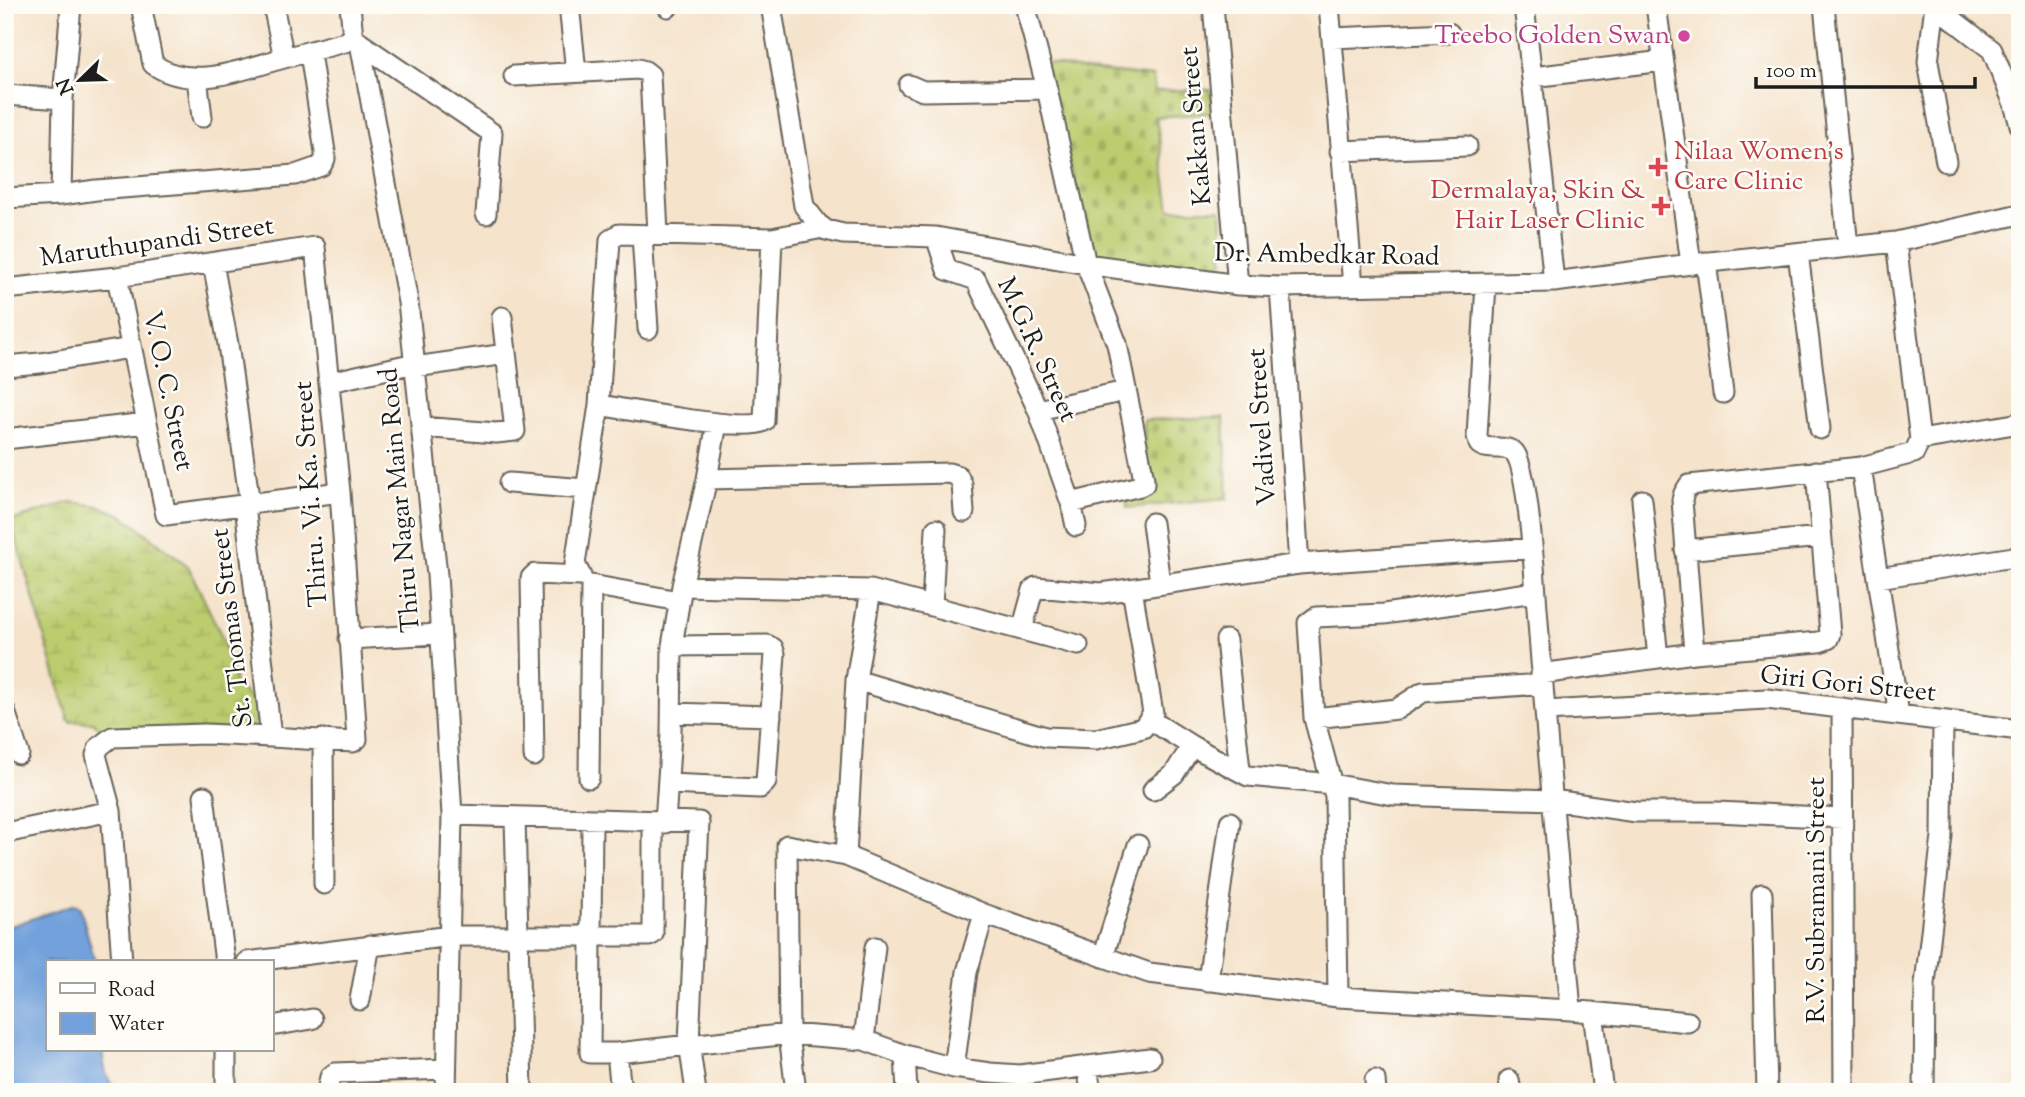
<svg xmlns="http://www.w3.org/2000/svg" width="2025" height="1097" font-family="'Sorts Mill Goudy',serif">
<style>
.wetland{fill:url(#wetland-marsh);stroke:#6c7445;stroke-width:2}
.cemetery{fill:url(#cemetery-stones);stroke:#6c7445;stroke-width:2}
.water{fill:#72a1db;stroke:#475e7c;stroke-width:2}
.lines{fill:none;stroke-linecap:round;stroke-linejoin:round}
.minor-casing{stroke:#686259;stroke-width:23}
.minor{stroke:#fff;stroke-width:19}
.hotel-dot{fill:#d1479c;stroke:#fdfcf7;stroke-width:2.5}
.health-dot{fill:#e0444e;stroke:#fdfcf7;stroke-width:2.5}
.labels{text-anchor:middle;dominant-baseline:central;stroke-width:5;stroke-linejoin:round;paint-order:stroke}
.hotel-label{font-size:26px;fill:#b23c85;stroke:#fdfcf7;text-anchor:end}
.street-label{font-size:26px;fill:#1c1c1c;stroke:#fdfcf7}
.health-label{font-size:26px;fill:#be3a42;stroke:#fdfcf7;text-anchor:start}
</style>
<defs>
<pattern id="wetland-marsh" width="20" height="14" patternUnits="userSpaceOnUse" patternTransform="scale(1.75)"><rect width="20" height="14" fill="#bccc6e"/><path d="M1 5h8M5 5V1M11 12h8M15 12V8" fill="none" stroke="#a1af5f"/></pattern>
<pattern id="cemetery-stones" width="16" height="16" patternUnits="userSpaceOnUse" patternTransform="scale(1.75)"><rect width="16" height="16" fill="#bccc6e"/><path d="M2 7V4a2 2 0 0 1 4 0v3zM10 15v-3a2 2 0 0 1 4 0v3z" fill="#a1af5f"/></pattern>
</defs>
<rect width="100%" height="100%" fill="#fdfcf7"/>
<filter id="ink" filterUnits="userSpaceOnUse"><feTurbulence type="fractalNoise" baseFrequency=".0143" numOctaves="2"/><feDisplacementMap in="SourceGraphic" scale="14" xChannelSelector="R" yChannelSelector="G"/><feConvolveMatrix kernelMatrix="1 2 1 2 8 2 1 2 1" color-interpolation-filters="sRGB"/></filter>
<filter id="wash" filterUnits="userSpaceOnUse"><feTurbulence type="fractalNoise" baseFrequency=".00686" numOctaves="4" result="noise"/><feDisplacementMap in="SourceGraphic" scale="28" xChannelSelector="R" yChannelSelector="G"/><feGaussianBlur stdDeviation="1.57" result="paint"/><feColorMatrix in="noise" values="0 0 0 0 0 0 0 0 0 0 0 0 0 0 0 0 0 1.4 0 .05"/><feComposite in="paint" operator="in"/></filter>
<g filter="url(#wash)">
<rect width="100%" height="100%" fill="#f5e3cb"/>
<path class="wetland" d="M70,502L99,506L122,515L188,566L222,637L235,683L261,710V717L250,729L113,732L102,731L93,722H71L68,719L11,521Z"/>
<path class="cemetery" d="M1044,62L1087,70L1153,77L1155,91L1211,89L1212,113L1156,117L1170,209H1221L1223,262L1214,267L1111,258L1096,254L1092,249Z
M1224,417L1228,498L1127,508L1126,495L1147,490L1144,420Z"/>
<path class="water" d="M72,905H77L80,907L95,962H47V1050H102C104,1064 105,1084 120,1091L180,1088H187L191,1092H5V928Z"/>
</g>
<g filter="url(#ink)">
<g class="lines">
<g class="minor-casing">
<path id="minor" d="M141,5L153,64C191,92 243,69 284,58
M273,5L284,58L345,42L353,37L360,43L408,302L437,575L452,815L446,1092
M350,5L353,37
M569,5L576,72
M667,5L668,7
M771,5L804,206L818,224L826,230L843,234L936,237L1086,264L1238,285L1280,287L1554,282L1691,264L1896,242L2020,214
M1025,5L1047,89L1086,264L1117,344L1144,479V484L1140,486L1071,503
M1213,5L1238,285
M1329,5L1353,286
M1524,5L1554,282
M1656,5L1691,264
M1824,5L1848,247
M1934,5L1992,50L2014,104L2020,125
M1935,5L1928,62L1946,162
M1332,38L1449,33
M360,43L492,133L486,214
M514,76L638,69L645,71L650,75L658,234
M1533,77L1663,61
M197,78L202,117
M909,85L923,91L1047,89
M5,95L63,99
M1340,151L1467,146
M61,195L63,99L71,5
M5,198L61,195L96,190L295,175L321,166L325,159V152L310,53
M642,235L648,329
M936,237L947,270L976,280L1038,410L1071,503L1076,526
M1896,242L1920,440
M1798,253L1820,429
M1706,262L1723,393
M213,263L228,344L250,505
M117,277L166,515L340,492
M1486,284L1477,436L1479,444C1489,452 1504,444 1514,452C1526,464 1532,546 1534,566C1544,714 1558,862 1571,1010
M1280,287L1299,564
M5,289L117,277L315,247L340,492L357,739L353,742L271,737L245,505
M5,366L40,363L131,348
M415,367L506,354
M330,382L415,363
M599,405C626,409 748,433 764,421L772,238
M1038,410L1126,391
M421,427L496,433L515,431L502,317
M5,439L147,423
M1920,440L2020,423
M1861,467L1899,715
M707,479L949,473L958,476L962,484L964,512
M509,483L586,489
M1642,500L1658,658
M1152,523L1160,583
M1685,550L1821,537
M1878,578L2020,556
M682,586L871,590L1078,645
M932,606L936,529
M1022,630L1033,590L1036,587L1102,593L1299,564L1532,548
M349,639L439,634
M1226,640L1240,770
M1694,653L1682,500L1684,493L1689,485L1861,467L1914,453L1920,440
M1541,674L1694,653L1819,642L1828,639L1830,634L1816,471
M856,680L1046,737L1096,739L1143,728L1153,713L1132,589
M1842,708L1844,1092
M5,711L19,754
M1545,711L1767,699L2020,730
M672,713L771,716
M1314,718L1397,709L1423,692L1543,684
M1149,719L1192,746L1248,776L1332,784L1393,795L1553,800L1636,812H1717L1843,818
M323,739L324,884
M534,756L531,578L535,574L581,576L575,564L599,405L610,240L619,234L772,238L823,228
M589,778L591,585L679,601
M668,784L760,788L766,782L775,654L773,648L767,645L672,646
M1153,790L1174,774L1192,746
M204,796L225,962
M452,815L699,822L689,1043L696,1092
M515,817L522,1092
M592,820L590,1053H617L789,1034L864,1040L905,1055L954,1068L990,1073L1020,1075L1150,1058
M665,823L671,734L672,646L682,586L707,479L717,423
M5,833L111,811
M846,856L984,914L1149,973L1338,997L1571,1010L1688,1022
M1762,894L1767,1092
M1103,957L1138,845
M122,962L111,811L96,755L99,747L112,737L205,734L271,737
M247,962L450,936H649L653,934V822
M1208,981L1230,822
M1338,997L1335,796L1314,718L1308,623L1316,617L1384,614L1535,592
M360,1000L370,945
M1593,1012L1603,1092
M271,1026L312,1019
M864,1040L875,947
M617,1053L621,1092
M905,1055L907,1092
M1087,1066L1091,1092
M954,1068L967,972L984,914
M1375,1080L1376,1092
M1509,1080L1511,1092
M226,1092V1050
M327,1092L330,1077L335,1073L446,1069
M796,1092L789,1034L787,845L846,856L856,680L871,590
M1924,1092L1925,984L1942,836L1943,721"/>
</g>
<use href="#minor" class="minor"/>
</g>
</g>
<circle class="hotel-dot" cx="1684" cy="36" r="7"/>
<g class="health-dot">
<path d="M1654.5 156.5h7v7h7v7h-7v7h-7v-7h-7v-7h7z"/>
<path d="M1657.5 195.5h7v7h7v7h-7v7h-7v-7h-7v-7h7z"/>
</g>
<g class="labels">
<g class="hotel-label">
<text x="1670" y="36">Treebo Golden Swan</text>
</g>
<g class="street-label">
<text transform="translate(1197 126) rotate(-95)">Kakkan Street</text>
<text transform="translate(157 243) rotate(-8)">Maruthupandi Street</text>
<text transform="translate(1327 256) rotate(1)">Dr. Ambedkar Road</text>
<text transform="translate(1036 350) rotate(65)">M.G.R. Street</text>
<text transform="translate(167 391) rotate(78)">V. O. C. Street</text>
<text transform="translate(1263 427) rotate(-94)">Vadivel Street</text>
<text transform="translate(312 494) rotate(-94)">Thiru. Vi. Ka. Street</text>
<text transform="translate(401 500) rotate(-95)">Thiru Nagar Main Road</text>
<text transform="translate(233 628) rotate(-97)">St. Thomas Street</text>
<text transform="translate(1848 685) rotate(6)">Giri Gori Street</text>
<text transform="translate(1817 900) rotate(-90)">R.V. Subramani Street</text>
</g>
<g class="health-label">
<text x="1674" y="152">Nilaa Women's<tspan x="1674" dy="30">Care Clinic</tspan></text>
<text x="1645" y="191" text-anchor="end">Dermalaya, Skin &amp;<tspan x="1645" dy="30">Hair Laser Clinic</tspan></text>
</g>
</g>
<rect width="2025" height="1097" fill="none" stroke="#fdfcf7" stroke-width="28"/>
<rect x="46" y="960" width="228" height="91" fill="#fdfcf7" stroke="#a3a29f" stroke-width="2"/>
<rect x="60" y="983" width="35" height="10" fill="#ffffff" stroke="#a3a29f" stroke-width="2"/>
<text x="108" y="996" font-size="21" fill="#1c1c1c">Road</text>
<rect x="60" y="1013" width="35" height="21" fill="#72a1db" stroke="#a3a29f" stroke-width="2"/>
<text x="108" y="1030" font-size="21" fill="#1c1c1c">Water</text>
<g transform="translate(80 80) rotate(247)" stroke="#fdfcf7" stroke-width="5" paint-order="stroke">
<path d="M0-5L12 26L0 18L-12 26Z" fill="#1c1c1c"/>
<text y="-10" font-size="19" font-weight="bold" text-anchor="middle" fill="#1c1c1c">N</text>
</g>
<path d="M1756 77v10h219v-10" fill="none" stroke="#1c1c1c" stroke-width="3.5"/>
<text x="1766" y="77" font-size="21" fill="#1c1c1c" stroke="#fdfcf7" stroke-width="5" paint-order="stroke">100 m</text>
</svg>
